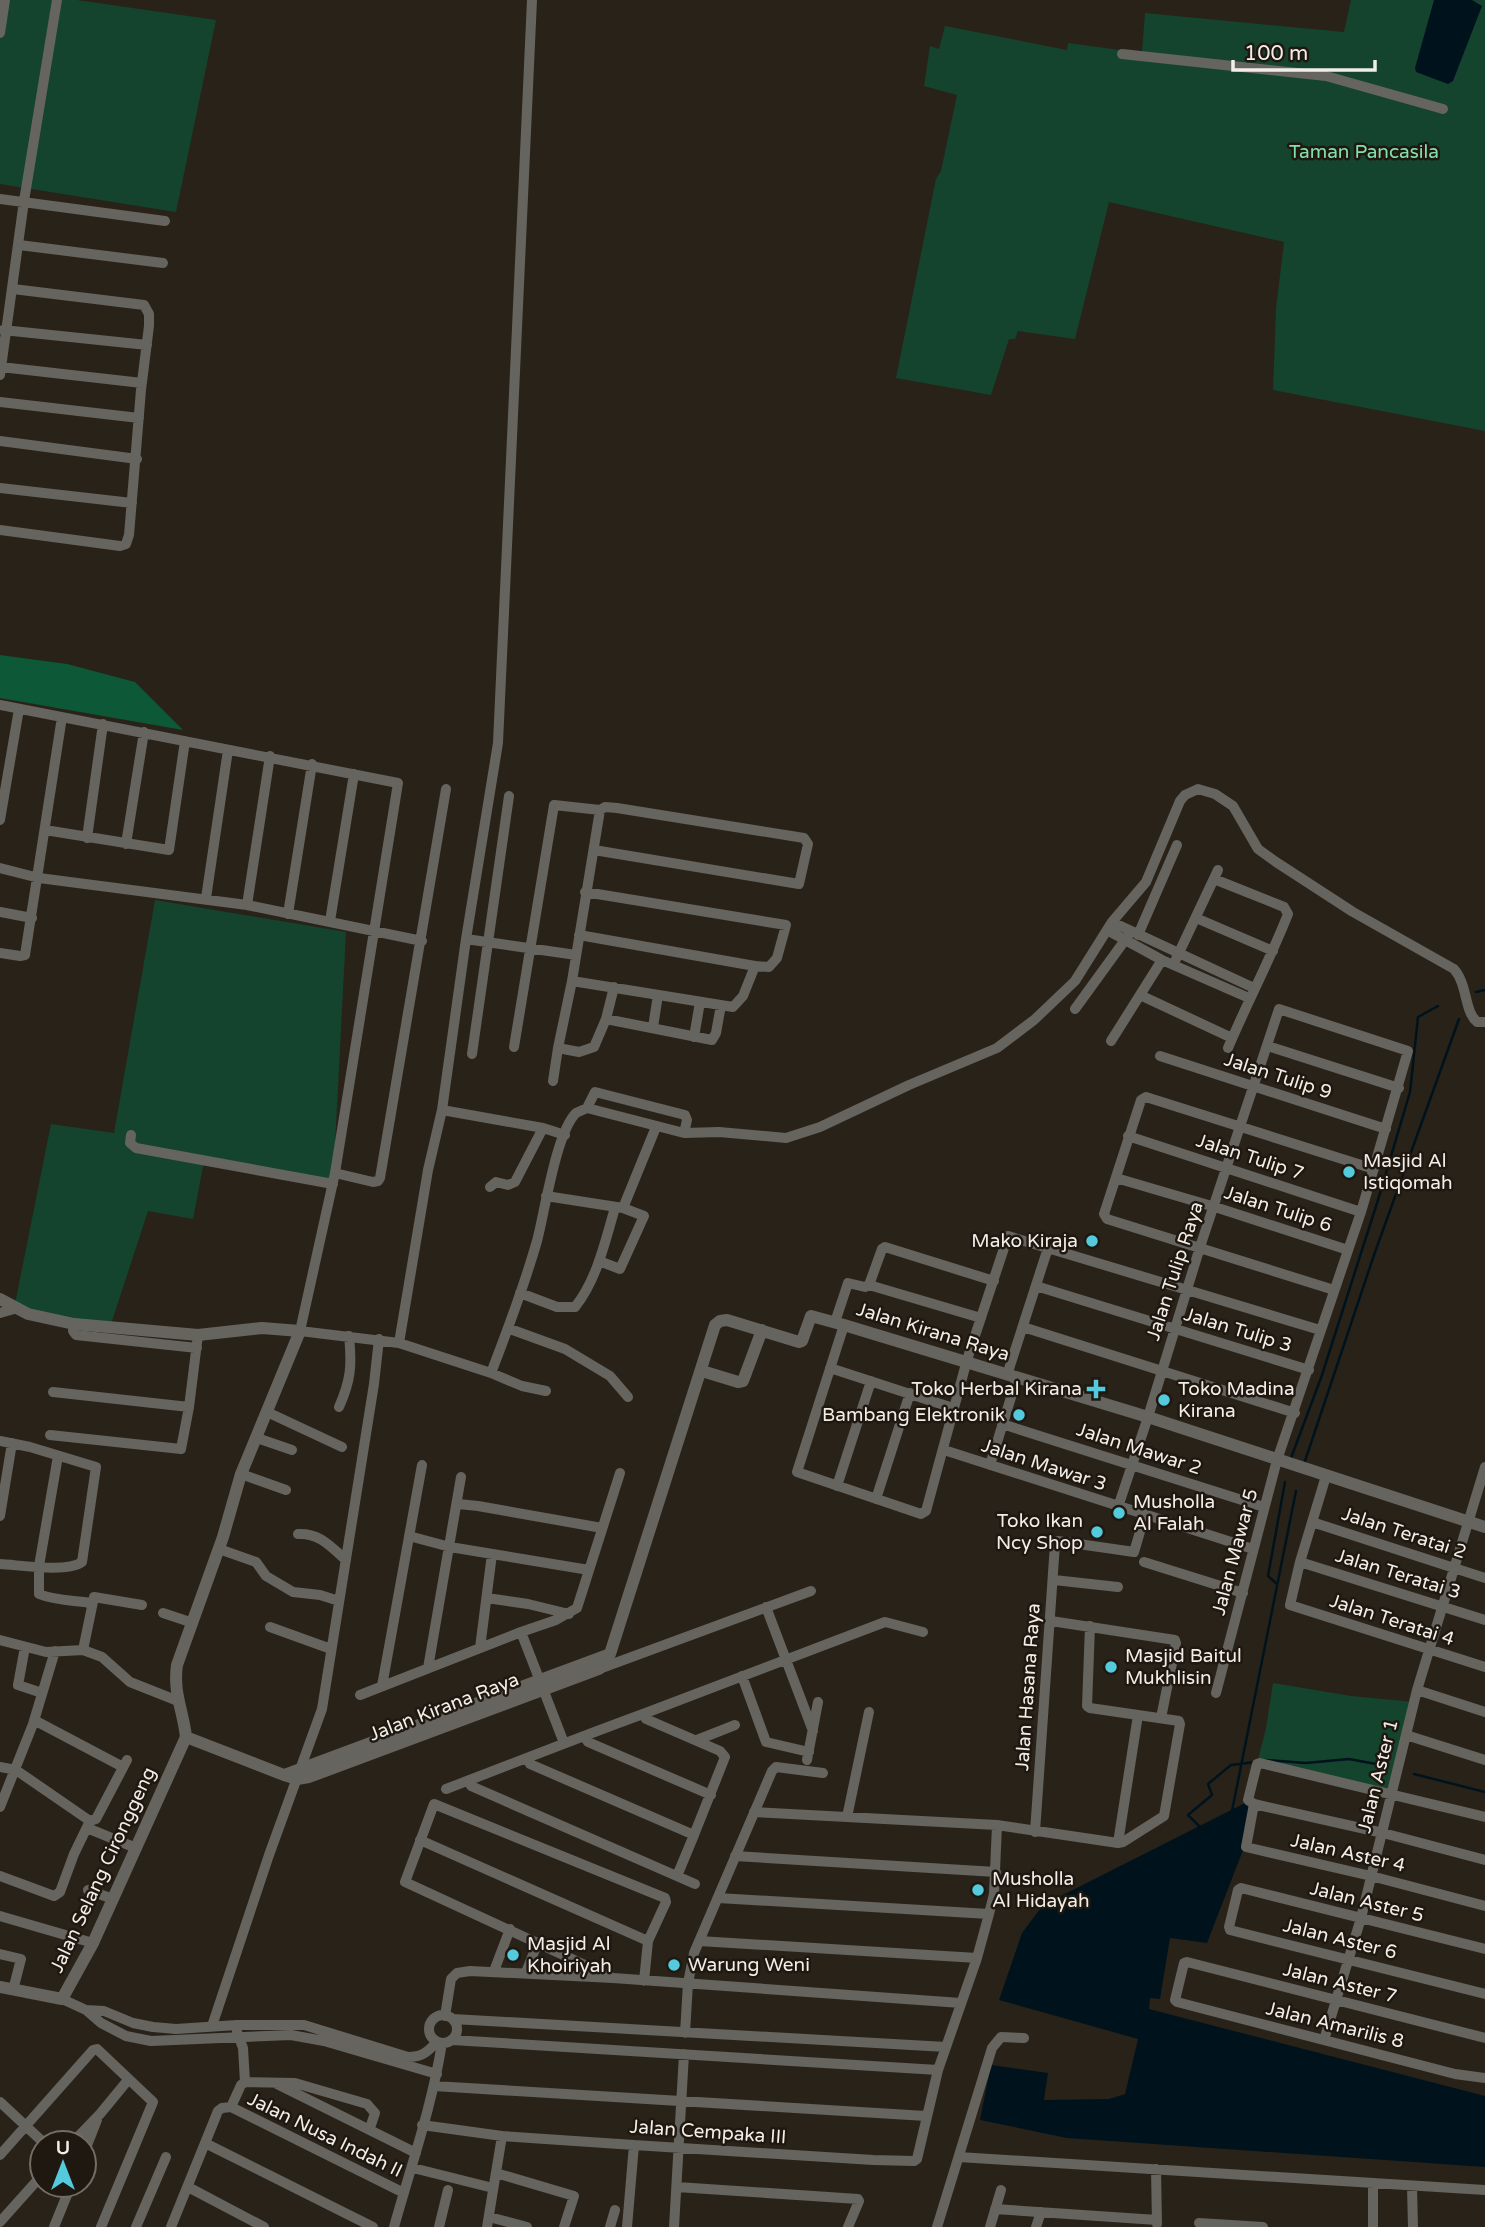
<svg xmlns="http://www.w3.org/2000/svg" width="1485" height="2227" font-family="'Varela Round',sans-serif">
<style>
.green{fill:#14442d}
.forest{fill:#0d5837}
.water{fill:#00131c}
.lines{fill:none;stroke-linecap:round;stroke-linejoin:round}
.stream{stroke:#00131c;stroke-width:2.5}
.minor{stroke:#66645e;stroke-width:10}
.tertiary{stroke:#66645e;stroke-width:12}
.poi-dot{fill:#54cadd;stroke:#1f1810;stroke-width:2.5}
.labels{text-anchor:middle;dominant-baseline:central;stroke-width:5;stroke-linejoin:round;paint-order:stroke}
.park-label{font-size:19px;fill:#80e0ac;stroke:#1f1810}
.street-label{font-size:19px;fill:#f2ede7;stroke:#1f1810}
.poi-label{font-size:19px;fill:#f2ede7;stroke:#1f1810;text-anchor:start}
</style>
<rect width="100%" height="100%" fill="#292219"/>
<path class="green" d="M0,0H77L216,20L176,212L0,184Z
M1351,0H1485V431L1273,390L1276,309L1284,242L1109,202L1075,339L1018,331L1015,339H1009L991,395L896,378L936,179L941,171L957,95L924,86L930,46L939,49L945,26L1067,50L1068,43L1142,53L1145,13L1344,32Z
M155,900L346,932L333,1184L204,1161L193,1219L148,1211L110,1327L14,1309L51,1124L114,1133Z
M1273,1683L1351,1696L1414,1702L1392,1793L1257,1764L1266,1728Z"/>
<path class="forest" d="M0,655L67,664L135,682L183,730L0,698Z"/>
<path class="water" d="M1434,0H1472L1482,6L1453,81L1448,84L1416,72L1415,68Z
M1249,1801L1245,1845L1207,1943L1170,1938L1160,1999L1150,1998L1149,2009L1485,2096V2167L1067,2138L980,2120L991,2065L1048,2073L1044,2100L1109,2099L1125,2094L1138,2039L999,2000L1022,1933L1043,1905Z"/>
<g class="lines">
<path class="stream" d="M1476,992L1485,990
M1291,1458L1322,1375L1378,1200L1410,1092L1418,1017L1438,1006
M1304,1464L1374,1255L1459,1019
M1277,1584L1268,1576L1285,1482
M1265,1760L1306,1763L1349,1759L1376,1764
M1414,1774L1485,1792
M1232,1811L1296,1491
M1200,1827L1188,1815L1212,1795L1208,1784L1231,1765L1255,1762"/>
<path class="minor" d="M0,33L5,0
M1122,54L1326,76L1443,109
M0,199L165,221
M19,245L163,263
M3,330L147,345
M1,367L142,383
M0,375L24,201L57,0
M0,402L139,418
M0,441L137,459
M0,488L132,503
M0,530L120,546L126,544L129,535L141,390L149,326V314L144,305L13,289
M0,705L398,783L335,1173L300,1331L399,1343L491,1373C508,1329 524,1286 537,1241C545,1211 556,1133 576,1113L587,1108L684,1133L719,1132L786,1138L820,1127L909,1085L997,1048L1034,1020L1075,981L1112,922L1146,882L1180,801L1185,795L1198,789L1215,794L1233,806L1258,849L1276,862L1353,912L1454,969C1468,985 1464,1011 1477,1022H1485
M600,810L572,981L558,1048L579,1052L594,1047L606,1019L614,987
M0,820L19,709
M45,830L169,850L185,741
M87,838L103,724
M126,844L144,732
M0,868L39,878L247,905L422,941
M1214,879L1284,907L1288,914C1270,960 1247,1003 1228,1048
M206,898L228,750
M247,905L270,756
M0,912L32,918
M288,914L312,764
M1196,918L1273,951
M330,921L354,774
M1112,922L1254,988
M1107,930L1162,960L1249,998
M579,935L755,966
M1138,935L1177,845
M466,939L576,955
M0,953L20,956L25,955L62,717
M1176,959L1218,870
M572,981L733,1007L743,996L755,966L769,967L777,958L786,925L585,892
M1140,995L1232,1038
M1075,1009L1128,936
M606,1019L712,1040L716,1033L721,1005
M653,1027L658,995
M694,1037L700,1002
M1111,1041L1162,960
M1268,1046L1399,1088
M514,1047L554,805L600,810L605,807L617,808L804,838L808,844L799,884L594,850
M472,1054L509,796
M1160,1056L1386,1129
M553,1081L558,1048
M587,1108L595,1092L685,1115L687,1120L684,1133
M442,1110L543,1128L565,1135
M131,1135L130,1143L136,1148L333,1184
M1128,1136L1361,1212
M335,1173L373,1182L378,1181L380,1178L446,789
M1116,1178L1215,1207L1348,1250
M490,1187L496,1182L508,1185L515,1182L543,1128
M546,1196L623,1208L644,1216L620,1269L599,1261
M623,1208L656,1127
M869,1285L981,1318
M1036,1286L1309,1370
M1334,1290L1107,1219L1104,1214L1141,1100L1146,1097L1374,1169
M520,1293L557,1307H575C597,1280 605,1241 615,1208
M0,1313L14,1309
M835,1322L848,1283L865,1287L869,1285L882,1249L885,1247L994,1281
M74,1324L73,1331L76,1335L197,1348
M844,1325L797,1472L921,1514L926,1511L967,1360L1008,1236L1320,1330
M1023,1327L1295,1413
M510,1329L565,1349L610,1376L628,1397
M399,1343L428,1170L442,1110L466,939L498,743L532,0
M830,1368L953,1408
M491,1373L522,1386L546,1391
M1007,1375L1048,1248
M53,1392L189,1407
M339,1407C351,1380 352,1365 349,1336
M267,1412L342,1447
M1002,1424L1264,1507
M50,1435L181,1449L189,1407L198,1335
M257,1438L292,1450
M0,1441L30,1447L96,1467L82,1562C67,1573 20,1565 0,1564
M944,1450L1253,1549
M58,1456L39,1566V1594C56,1601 73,1600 91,1603
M990,1465L1017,1378
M241,1474L286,1490
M1326,1476L1300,1562L1290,1605L1485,1667
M837,1486L871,1381
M876,1499L910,1393
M458,1504L478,1506L602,1528
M1118,1507L1148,1417L1200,1247L1279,1009L1408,1051L1361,1212L1277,1460L1216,1693
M0,1516L12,1443
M1312,1522L1485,1578
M298,1534C320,1533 330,1546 346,1560
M409,1536L450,1547L589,1570
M219,1549L256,1562L266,1576L293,1592L320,1595L339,1601
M1144,1562L1243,1593
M1300,1562L1485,1620
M1054,1580L1118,1587
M487,1598L528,1604L569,1614
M766,1607L813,1731
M163,1613L193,1623
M1051,1621L1175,1640L1176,1643L1161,1718
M270,1627L331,1649
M0,1640L46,1652L83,1650L94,1597L142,1605
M25,1647L18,1685L42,1693
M480,1648L492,1554
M83,1650L102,1657L130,1682L178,1701
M428,1668L461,1477
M599,1669L811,1591
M742,1676L766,1742L809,1752
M382,1686L422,1465
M1417,1690L1485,1712
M360,1695L521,1632
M643,1714L885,1622L923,1632
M34,1720L123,1767
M1406,1735L1485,1760
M584,1736L588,1742L711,1795
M697,1740L735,1725
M564,1743L521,1632L556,1620L577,1608L620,1473
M807,1760L818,1702
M0,1767L16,1770L90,1821
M469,1780L471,1786L695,1884
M446,1789C512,1764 577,1738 643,1714L646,1719L720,1751L725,1757L694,1835L530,1764L527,1758
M1254,1804L1246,1847L1371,1876L1485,1906
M1254,1804L1248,1800L1257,1764L1260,1763L1485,1817
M1254,1804L1383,1833L1485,1860
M0,1807L33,1724L55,1651
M754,1812L997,1825L1118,1843L1123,1842L1164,1816L1180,1724L1179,1721L1090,1708L1087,1706L1090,1626
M847,1817L869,1712
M87,1828L136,1848
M1035,1832L1055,1544L1058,1541L1134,1552L1145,1515
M420,1840L648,1941
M1118,1843L1138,1715
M735,1856L996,1872
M0,1876L54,1896L60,1892L74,1854L90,1821L96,1819L127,1760
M677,1876L694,1835
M88,1890L113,1899
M718,1898L989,1914
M0,1916L93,1943
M699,1941L977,1958
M1485,1949L1241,1888L1238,1890L1229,1927L1230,1930L1485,1994
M0,1954L21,1959L13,1990
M494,1971L510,1929
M526,1972L538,1942
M613,1978L405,1882L434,1804L665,1898L666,1902L648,1941L644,1981
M62,1999L86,2010L101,2023L126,2036L151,2041L291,2035L324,2041L437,2074
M86,2010L104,2011L133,2023L153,2027L176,2029L237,2025H304L408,2057C423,2057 427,2052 437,2042
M429 2029a14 14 0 1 1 28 0a14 14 0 1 1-28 0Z
M445,2016L451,1979L457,1973L470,1971L613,1978L961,2003
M453,2019L946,2047
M212,2026L269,1855L322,1709L374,1384L379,1339
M685,2033L688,1983L694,1953L772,1771L776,1767L823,1773
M1485,2038L1187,1962L1184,1963L1175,2000L1177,2002L1455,2074L1485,2078
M452,2040L938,2070
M1324,2040L1361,1918L1417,1690L1485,1467
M245,2082L295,2083L367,2104L375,2113L370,2128
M277,2084L416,2153
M434,2086L926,2116
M0,2102L44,2143
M231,2107L404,2193
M422,2125L502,2136L634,2145L873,2160L914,2161L917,2159L938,2070L977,1958L989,1914L994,1894L997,1825
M72,2143L100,2114L128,2080
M205,2143L373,2227
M84,2153L97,2120
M0,2155L93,2050L97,2049L153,2102L101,2227
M959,2157L1485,2190
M413,2168L493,2188
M1156,2169L1157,2224
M496,2173L574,2196L564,2227
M1412,2186L1413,2227
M188,2187L264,2227
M677,2187L858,2199L859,2201L848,2227
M995,2209L1157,2220
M489,2217L527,2227
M0,2222L42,2175
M1199,2223L1263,2227
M54,2227L71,2185
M136,2227L166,2157
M171,2227L218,2111L222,2108L231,2107L241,2085L245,2082L243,2048L237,2032
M394,2227C411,2166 432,2106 442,2043
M439,2227L448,2190
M487,2227L502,2136
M610,2227L615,2210
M627,2227L634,2145
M674,2227L684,2054
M937,2227L992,2048L1001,2037L1024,2038
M990,2227L1001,2190
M1036,2227L1041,2212
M1373,2227V2183"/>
<path class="tertiary" d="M0,1299L28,1314L74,1324L198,1335L262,1328L300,1331L241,1474L223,1537L177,1665C173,1693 183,1710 186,1737
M702,1371L738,1382L743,1381L762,1330
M186,1737L284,1775L297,1779L309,1777L599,1669L610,1654L715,1325L720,1321L727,1320L799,1342L802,1341L811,1316L844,1325L1148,1417L1485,1527
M284,1775L610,1654
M0,1987L62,1999L93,1943L186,1737"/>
</g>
<g class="poi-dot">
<circle cx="1349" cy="1172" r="7"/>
<circle cx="1092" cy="1241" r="7"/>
<path d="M1092.5 1378.5h7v7h7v7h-7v7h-7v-7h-7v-7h7z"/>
<circle cx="1164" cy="1400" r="7"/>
<circle cx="1019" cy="1415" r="7"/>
<circle cx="1119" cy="1513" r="7"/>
<circle cx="1097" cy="1532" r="7"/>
<circle cx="1111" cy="1667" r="7"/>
<circle cx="978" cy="1890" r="7"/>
<circle cx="513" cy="1955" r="7"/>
<circle cx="674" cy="1965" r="7"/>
</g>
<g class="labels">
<g class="park-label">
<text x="1364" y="152">Taman Pancasila</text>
</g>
<g class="street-label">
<text transform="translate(1278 1076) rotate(18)">Jalan Tulip 9</text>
<text transform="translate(1250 1157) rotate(18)">Jalan Tulip 7</text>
<text transform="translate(1278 1209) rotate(18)">Jalan Tulip 6</text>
<text transform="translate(1175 1271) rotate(-72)">Jalan Tulip Raya</text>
<text transform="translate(1238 1330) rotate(17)">Jalan Tulip 3</text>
<text transform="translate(933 1332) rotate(17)">Jalan Kirana Raya</text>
<text transform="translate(1139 1449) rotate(18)">Jalan Mawar 2</text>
<text transform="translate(1044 1465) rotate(18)">Jalan Mawar 3</text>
<text transform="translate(1404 1533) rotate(18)">Jalan Teratai 2</text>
<text transform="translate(1235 1552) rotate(-75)">Jalan Mawar 5</text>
<text transform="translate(1398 1574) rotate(17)">Jalan Teratai 3</text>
<text transform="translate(1392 1620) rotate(18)">Jalan Teratai 4</text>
<text transform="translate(1028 1687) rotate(-86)">Jalan Hasana Raya</text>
<text transform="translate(444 1707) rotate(-21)">Jalan Kirana Raya</text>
<text transform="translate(1378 1776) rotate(-76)">Jalan Aster 1</text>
<text transform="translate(1348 1853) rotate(13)">Jalan Aster 4</text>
<text transform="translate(103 1870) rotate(-65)">Jalan Selang Cironggeng</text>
<text transform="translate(1367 1902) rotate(14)">Jalan Aster 5</text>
<text transform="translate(1340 1939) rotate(14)">Jalan Aster 6</text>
<text transform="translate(1340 1983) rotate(14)">Jalan Aster 7</text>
<text transform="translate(1335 2025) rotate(14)">Jalan Amarilis 8</text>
<text transform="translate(708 2132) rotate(4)">Jalan Cempaka III</text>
<text transform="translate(325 2135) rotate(26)">Jalan Nusa Indah II</text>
</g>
<g class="poi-label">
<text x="1363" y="1161">Masjid Al<tspan x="1363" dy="22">Istiqomah</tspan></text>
<text x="1078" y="1241" text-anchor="end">Mako Kiraja</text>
<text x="1082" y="1389" text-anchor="end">Toko Herbal Kirana</text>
<text x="1178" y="1389">Toko Madina<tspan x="1178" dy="22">Kirana</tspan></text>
<text x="1005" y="1415" text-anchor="end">Bambang Elektronik</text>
<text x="1133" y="1502">Musholla<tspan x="1133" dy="22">Al Falah</tspan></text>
<text x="1083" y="1521" text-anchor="end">Toko Ikan<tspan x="1083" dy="22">Ncy Shop</tspan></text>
<text x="1125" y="1656">Masjid Baitul<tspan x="1125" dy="22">Mukhlisin</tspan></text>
<text x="992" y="1879">Musholla<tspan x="992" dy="22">Al Hidayah</tspan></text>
<text x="527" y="1944">Masjid Al<tspan x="527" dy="22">Khoiriyah</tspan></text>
<text x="688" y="1965">Warung Weni</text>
</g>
</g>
<g transform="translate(63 2164)"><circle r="33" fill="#1f1810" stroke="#736d66" stroke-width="2"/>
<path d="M0-5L12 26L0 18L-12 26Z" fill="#54cadd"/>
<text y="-10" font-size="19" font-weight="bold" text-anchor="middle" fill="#f2ede7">U</text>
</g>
<path d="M1233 60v10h142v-10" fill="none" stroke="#f2ede7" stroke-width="3.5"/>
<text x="1244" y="60" font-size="21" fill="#f2ede7" stroke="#1f1810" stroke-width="5" paint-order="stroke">100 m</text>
</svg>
